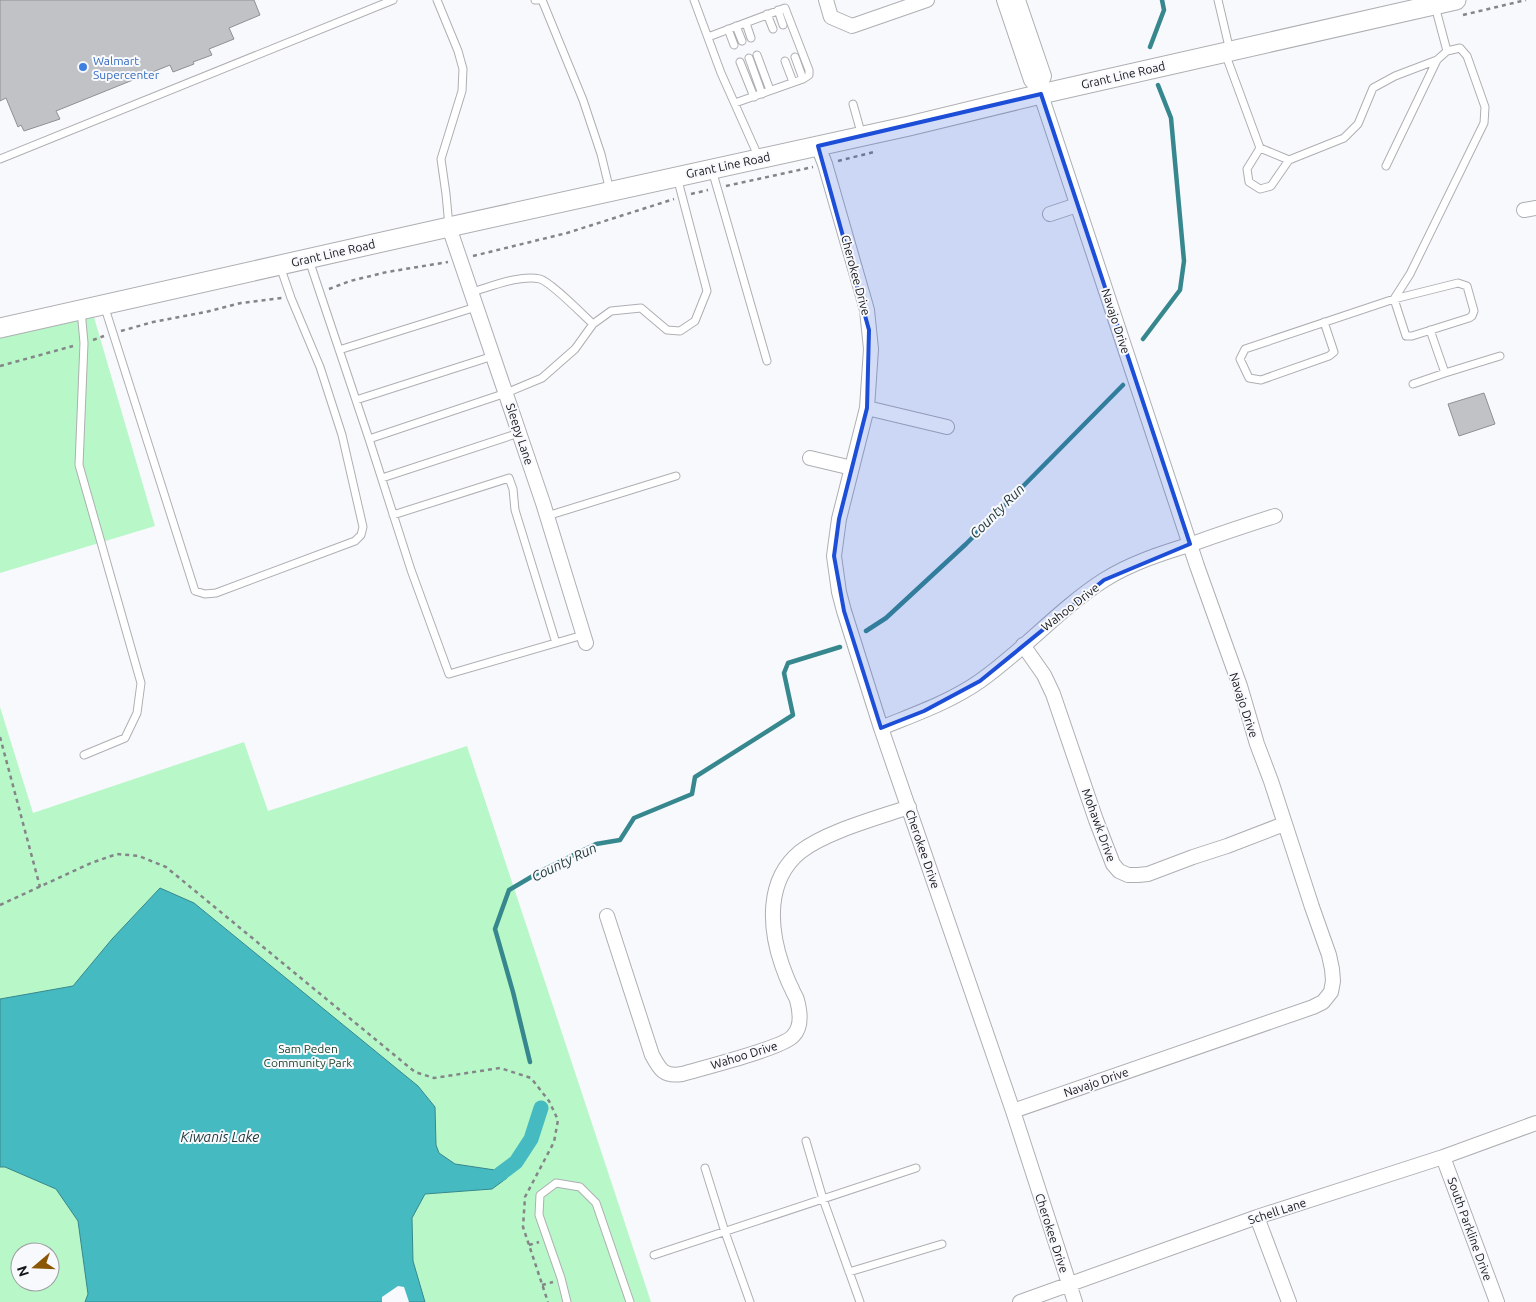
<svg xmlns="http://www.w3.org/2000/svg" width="1536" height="1302" font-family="Ubuntu,sans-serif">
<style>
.green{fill:#b8f7c8;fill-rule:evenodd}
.water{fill:#46bac1;stroke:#37888e}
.pier{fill:#f8f9fd}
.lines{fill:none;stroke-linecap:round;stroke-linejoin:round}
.stream{stroke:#37888e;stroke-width:4.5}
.canal{stroke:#46bac1;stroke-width:15}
.building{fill:#c0c2c5;stroke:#8f9094}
.service-casing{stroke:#aeafb3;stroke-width:9}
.minor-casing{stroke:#aeafb3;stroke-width:16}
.secondary-casing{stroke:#aeafb3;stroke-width:21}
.path{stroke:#848588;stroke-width:2.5;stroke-dasharray:4 4;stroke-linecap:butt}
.service{stroke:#fff;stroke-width:7}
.minor{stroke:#fff;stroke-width:14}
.secondary{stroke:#fff;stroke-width:19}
.marked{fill:#1d4ed8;fill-opacity:0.2;stroke:#1d4ed8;stroke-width:4;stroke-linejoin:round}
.shop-dot{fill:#3f7fe0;stroke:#f8f9fd;stroke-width:2}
.labels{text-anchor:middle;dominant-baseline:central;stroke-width:4;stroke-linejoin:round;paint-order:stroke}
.shop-label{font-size:12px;fill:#366cbe;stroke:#f8f9fd;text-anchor:start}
.street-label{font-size:12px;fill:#151517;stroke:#f8f9fd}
.park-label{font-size:12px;fill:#1d4329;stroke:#f8f9fd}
.water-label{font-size:14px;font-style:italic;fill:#1d3638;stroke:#f8f9fd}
</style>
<rect width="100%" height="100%" fill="#f8f9fd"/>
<path class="green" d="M91,307L155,526L0,573V330Z
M0,707L33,813L244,742L268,811L467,746L651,1302H0ZM20,1252H50V1282H20Z"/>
<path class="water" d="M160,888L194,903L418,1086L435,1107L436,1145L439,1153L455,1164L495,1170L507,1178L492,1189L425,1194L412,1218L413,1261L425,1302H85L88,1294L78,1221L56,1189L5,1167H0V999L73,986L112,939Z"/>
<path class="pier" d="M398,1286L404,1287L409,1302H382V1297Z"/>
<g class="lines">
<path class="stream" d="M1150,47L1164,10L1162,0
M1143,339L1180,290L1184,261L1171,118L1158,85
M866,631L886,618L966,544L1123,385
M530,1062L513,992L495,929L509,890L543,870L596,844L620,840L634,818L692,794L695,777L793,715L784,673L788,663L840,647"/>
<path class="canal" d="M500,1174L516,1162L531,1139L541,1108"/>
</g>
<path class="building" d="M0,0H254L260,15L229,28L234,39L209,49L212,55L193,62L194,64L173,72L170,65L56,111L60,119L24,131L21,125L18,127L6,98L0,101Z
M1484,393L1495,424L1459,436L1448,404Z"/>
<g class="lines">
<g class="service-casing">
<path id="service" d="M437,0L458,51L463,69L462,91L441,159L446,194L449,226
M535,0H542L583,100L601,154L610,191
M694,0L721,73L759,158
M1218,0L1230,51
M1435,6L1447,51
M778,10L783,25
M767,14L773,29
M746,23L751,38
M736,26L742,41
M728,29L734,45
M708,37L785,8L809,70V75L803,79L735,103
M1225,53L1260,148L1289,160L1344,138L1358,124L1373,88L1395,76L1437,60L1447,51L1460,48L1467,56L1485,107L1484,123L1410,274L1394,299L1406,336H1412L1469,318L1472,316L1474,311L1467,286L1458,283L1394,299L1245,349L1240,359L1249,378L1261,380L1329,356L1334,352L1324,322
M757,55L770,90
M795,57L803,79
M749,58L762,94
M785,61L793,82
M740,62L754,97
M853,104L862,136
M1260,148L1247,169L1249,182L1260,189L1271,186L1289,160
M0,159L393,0
M1386,166L1437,60
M712,170L767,361
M309,260L369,439L411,570L449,674L583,635
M472,292C490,287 521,274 540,279C551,282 583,315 593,324
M104,305L195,591L205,594L216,593L355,541L361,535L363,527L342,435L320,367L291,298L280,266
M81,310L84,343L79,465L141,683L137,713L125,738L84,755
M1430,330L1445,373L1500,356
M339,350L476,307
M1413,384L1445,373
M356,400L493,356
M369,439L506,393L542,378L575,349L593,324L611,311L641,308L667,330L680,331L695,321L707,291L677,177
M382,478L519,433
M393,515L509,478L513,489L515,510L556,643
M547,516L676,476
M806,1141L823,1199L860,1302
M705,1168L725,1232L750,1302
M654,1255L916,1168
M849,1272L942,1244
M567,1302L561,1278L539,1215L540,1195L556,1183L580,1187L596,1203L630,1302"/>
</g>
<g class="minor-casing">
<path id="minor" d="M826,0L831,17L852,26L927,0
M1004,0L1031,80L1039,89L1197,566L1240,686L1257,744L1271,781L1312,907L1329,955L1332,969L1333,981L1331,992L1323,1002L1313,1007L1013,1111
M1018,0L1044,76L1039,89
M818,146L825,164L867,310L871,349L867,408L839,519L834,556L839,592L844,611L881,728L1013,1111L1075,1302
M1524,210L1536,208
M1050,214L1077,205
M449,227L543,503L586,643
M867,408L947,427
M810,458L852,468
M1023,645L1044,675L1053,694L1096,820L1113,864L1119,871L1128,875H1138L1148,874L1193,857L1227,846L1284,824
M881,728C915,714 950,702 980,681C1024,650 1059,609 1104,580C1131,563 1162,553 1192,544C1220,534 1247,525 1275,516
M607,916L652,1055C660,1070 664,1077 682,1074C702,1068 783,1048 793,1036C802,1027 800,1011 797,1000C796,996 793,993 792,989C788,982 785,973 782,965C769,927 766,880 800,852C825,832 877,818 909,807
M1443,1157L1497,1302
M1257,1217L1289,1302
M1020,1302L1257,1217L1443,1157L1536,1123"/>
</g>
<g class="secondary-casing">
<path id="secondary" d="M0,328L449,227L909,126L1041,94L1456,0"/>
</g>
<path class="path" d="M1463,15L1526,0
M838,161L874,152
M726,186L813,167
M691,194L708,190
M473,256L567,233L674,199
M329,289L350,281L387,272L448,262
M121,331L153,322L206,312L241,303L282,298
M93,340L104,336
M0,366L73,346
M0,737L40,887
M0,905L91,863L117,854L139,856L166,867L415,1072L434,1078L500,1068L531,1078L549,1101L558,1120L554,1142L525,1197L523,1227L548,1302
M529,1245L539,1242
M542,1285L553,1282"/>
<use href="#service" class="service"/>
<use href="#minor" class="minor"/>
<use href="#secondary" class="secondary"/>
</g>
<path class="marked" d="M1041,94L1190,544L1104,580L980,681L924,711L881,728L844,611L834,556L839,519L867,408L869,330L818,146Z"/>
<circle class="shop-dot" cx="83" cy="67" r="5"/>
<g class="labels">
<g class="shop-label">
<text x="93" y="60">Walmart<tspan x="93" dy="14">Supercenter</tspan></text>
</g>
<g class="street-label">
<text transform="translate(1123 75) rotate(-13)">Grant Line Road</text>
<text transform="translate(728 165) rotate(-12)">Grant Line Road</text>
<text transform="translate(333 253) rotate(-13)">Grant Line Road</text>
<text transform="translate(856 275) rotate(75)">Cherokee Drive</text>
<text transform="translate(1116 321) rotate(72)">Navajo Drive</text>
<text transform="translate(520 434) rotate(72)">Sleepy Lane</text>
<text transform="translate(1070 607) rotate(-38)">Wahoo Drive</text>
<text transform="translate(1244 705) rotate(72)">Navajo Drive</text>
<text transform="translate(1099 825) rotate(70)">Mohawk Drive</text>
<text transform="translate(923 849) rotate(71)">Cherokee Drive</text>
<text transform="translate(744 1055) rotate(-17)">Wahoo Drive</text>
<text transform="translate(1096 1082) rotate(-19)">Navajo Drive</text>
<text transform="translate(1277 1211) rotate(-18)">Schell Lane</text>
<text transform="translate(1470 1229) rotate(70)">South Parkline Drive</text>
<text transform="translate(1052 1233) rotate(72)">Cherokee Drive</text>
</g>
<g class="park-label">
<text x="308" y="1048">Sam Peden<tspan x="308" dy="14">Community Park</tspan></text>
</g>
<g class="water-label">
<text transform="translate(997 511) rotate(-45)">County Run</text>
<text transform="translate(564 862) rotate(-26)">County Run</text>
<text x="220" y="1137">Kiwanis Lake</text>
</g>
</g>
<g transform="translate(35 1267) rotate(251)"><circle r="24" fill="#f8f9fd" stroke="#9d9ea1"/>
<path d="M0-4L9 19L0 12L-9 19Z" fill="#8b5704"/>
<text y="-8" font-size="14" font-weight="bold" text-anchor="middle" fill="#151517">N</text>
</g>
</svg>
